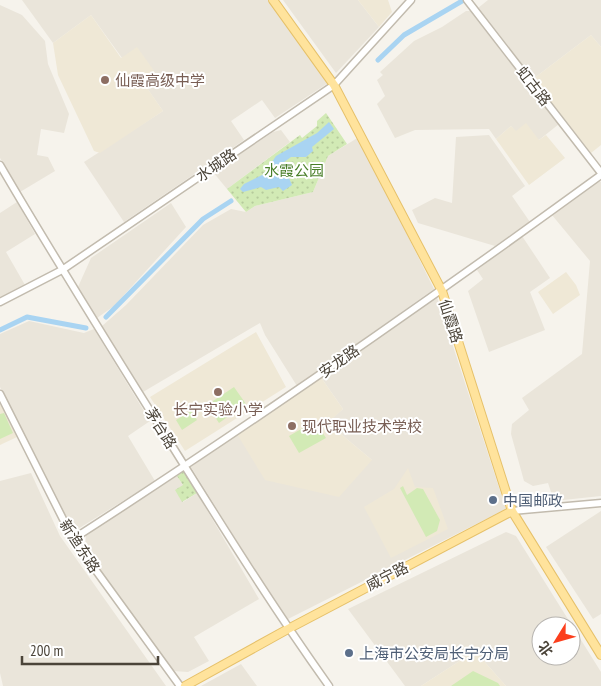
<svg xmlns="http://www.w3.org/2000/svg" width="601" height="686" font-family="'PT Sans Narrow','Noto Sans SC',sans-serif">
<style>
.residential{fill:#eae5da;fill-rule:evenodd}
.education{fill:#efe8d6}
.park{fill:url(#park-dots)}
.pitch{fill:#d2eab5}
.water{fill:#a9d4f2}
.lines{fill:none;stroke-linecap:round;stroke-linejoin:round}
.canal{stroke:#a9d4f2;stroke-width:5}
.minor-casing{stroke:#c2bbae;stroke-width:9}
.major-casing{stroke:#e6c16a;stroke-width:10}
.minor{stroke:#fff;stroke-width:6}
.major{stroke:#ffe39c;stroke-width:8}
.education-dot{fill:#8d6e63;stroke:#fff;stroke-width:2}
.service-dot{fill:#5c6f8a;stroke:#fff;stroke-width:2}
.labels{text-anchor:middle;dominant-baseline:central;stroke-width:4;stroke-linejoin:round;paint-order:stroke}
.education-label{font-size:15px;fill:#785e54;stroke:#fff;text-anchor:start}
.street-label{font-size:15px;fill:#4b4439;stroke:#fff}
.park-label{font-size:15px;fill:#4a7f2a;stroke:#fff}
.service-label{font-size:15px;fill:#4e5e75;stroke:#fff;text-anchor:start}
</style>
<defs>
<pattern id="park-dots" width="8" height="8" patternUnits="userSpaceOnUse" patternTransform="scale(1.25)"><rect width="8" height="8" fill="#d2eab5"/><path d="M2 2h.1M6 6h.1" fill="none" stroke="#b6ca9c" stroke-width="1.8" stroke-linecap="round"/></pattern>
</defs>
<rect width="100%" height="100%" fill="#f6f3ec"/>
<path class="residential" d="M22,0H269L328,83L275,118L262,100L231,121L244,140L124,222L84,162L163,111L144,84L157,75L122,58L91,15L53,43Z
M283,0H358L379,27L336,73Z
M488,0H601V47L591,35L533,79L478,8Z
M0,5L22,15L45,41L48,64L69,114L64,133L41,129L37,155L48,157L55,171L20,192L0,158Z
M466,11H470L559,124L539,140L515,131L511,126L496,139L489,129L415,130L395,138L377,104L385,96L377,80L383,75L380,72L414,41L442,27Z
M281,130L290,142L227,189L213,172L273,132Z
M489,135L525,186L512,196L530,222L495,246L418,223L412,210L435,198L452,203L456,137Z
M359,137L434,289L297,386L265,335L260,323L143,392L102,326L126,305L203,225L231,209L246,212L255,206L313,192L328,156Z
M599,181L601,182V496L554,501L548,483L533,486L524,481L511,434L512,424L529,410L522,398L582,354L590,261L552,215Z
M17,202L35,234L6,252L25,285L0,298V213Z
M171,203L186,227L114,306L97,318L78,287L91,258Z
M522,236L550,278L530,292L545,330L489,352L468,291L483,279L477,270Z
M437,297L506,509L286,620L191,467L237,434L372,460L342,435L331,419L343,409L320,376Z
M29,321L84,333L94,329L150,421L128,436L155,481L73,532L0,387V334Z
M31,473L60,536L166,686H3L0,673V481Z
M177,476L183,485V502L197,493L259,599L194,637L209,661L188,672L173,671L85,552L86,535Z
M601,511V614L593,619L546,547Z
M506,532L516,536L601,672V686H506L475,651L421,686H405L348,609ZM541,626H571V656H541Z
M241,664L257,686H201Z"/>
<path class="education" d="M358,0H388L392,12L379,27Z
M91,15L121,58L137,47L157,75L145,85L163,111L100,153L94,151L58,75L53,43Z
M591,35L601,47V145L591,153L533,79Z
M526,123L539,140L546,135L565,158L529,185L496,139L511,126L516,131Z
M566,272L576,285L580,295L553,314L538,292Z
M256,332L286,387L185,451L150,397Z
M320,376L343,409L332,419L342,435L372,460L339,497L265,480L237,434Z
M3,403L17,437L0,445V405Z
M408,468L415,487L433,488L448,529L391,558L364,507L394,489Z
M475,651L506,686H421Z"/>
<path class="park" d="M326,113L347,144L328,156L313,192L255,206L246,212L227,189L300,135L302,138L317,126V121Z
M184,471L197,493L182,502L175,490L183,485L177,476Z"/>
<path class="pitch" d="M234,387L246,404L219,423L207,405Z
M191,411L197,420L182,430L176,420Z
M4,413L13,433L0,439V414Z
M315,421L326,438L299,453L289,436Z
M403,486L407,495L417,488L423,489L440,520L437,531L426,537L400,488Z
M473,671L498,683L500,686H451Z"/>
<path class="water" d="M329,122L334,129L312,147L313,151L306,157H291L276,168L275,175L279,177L288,176L292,185L283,191L279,187L266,190L261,187L243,192L240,189L244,184L264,174L276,156L317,133Z"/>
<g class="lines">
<path class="canal" d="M378,60L404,35L462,1
M106,317L203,219L231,201
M0,330L27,317L86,328"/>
<g class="minor-casing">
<path id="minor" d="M467,0L601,173
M0,165C56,261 115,355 174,449C224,529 274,609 329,686
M0,302L62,270L334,85L411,0
M0,394L73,539L180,686
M512,511L601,503
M73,539C253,423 428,301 601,175"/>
</g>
<g class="major-casing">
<path id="major" d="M273,0L334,85L442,291L512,511L601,655
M185,686L288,629L512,511"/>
</g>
<use href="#minor" class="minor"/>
<use href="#major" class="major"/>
</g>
<g class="education-dot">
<circle cx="105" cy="80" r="5"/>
<circle cx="218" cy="392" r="5"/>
<circle cx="292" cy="426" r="5"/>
</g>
<g class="service-dot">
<circle cx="493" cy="500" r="5"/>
<circle cx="349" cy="653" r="5"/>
</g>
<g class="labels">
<g class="education-label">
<text x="115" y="80">仙霞高级中学</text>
<text x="218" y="409" text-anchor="middle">长宁实验小学</text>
<text x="302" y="426">现代职业技术学校</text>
</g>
<g class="street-label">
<text transform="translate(534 86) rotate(52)">虹古路</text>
<text transform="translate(216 165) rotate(-34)">水城路</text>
<text transform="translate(451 321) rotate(72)">仙霞路</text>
<text transform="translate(339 361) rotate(-35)">安龙路</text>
<text transform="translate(161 428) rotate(58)">茅台路</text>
<text transform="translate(80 546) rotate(57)">新渔东路</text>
<text transform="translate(387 576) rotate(-27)">威宁路</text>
</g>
<g class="park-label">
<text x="294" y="170">水霞公园</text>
</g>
<g class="service-label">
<text x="503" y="500">中国邮政</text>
<text x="359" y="653">上海市公安局长宁分局</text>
</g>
</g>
<g transform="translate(556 641) rotate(233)"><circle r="24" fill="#ffffff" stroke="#b7b4b0"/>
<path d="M0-4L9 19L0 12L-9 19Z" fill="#fc3f1d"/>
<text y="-8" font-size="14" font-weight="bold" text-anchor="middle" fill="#4b4439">北</text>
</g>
<path d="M22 656v8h136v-8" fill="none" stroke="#4b4439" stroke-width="2.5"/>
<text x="30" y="656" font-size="15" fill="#4b4439" stroke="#ffffff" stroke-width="4" paint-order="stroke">200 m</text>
</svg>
